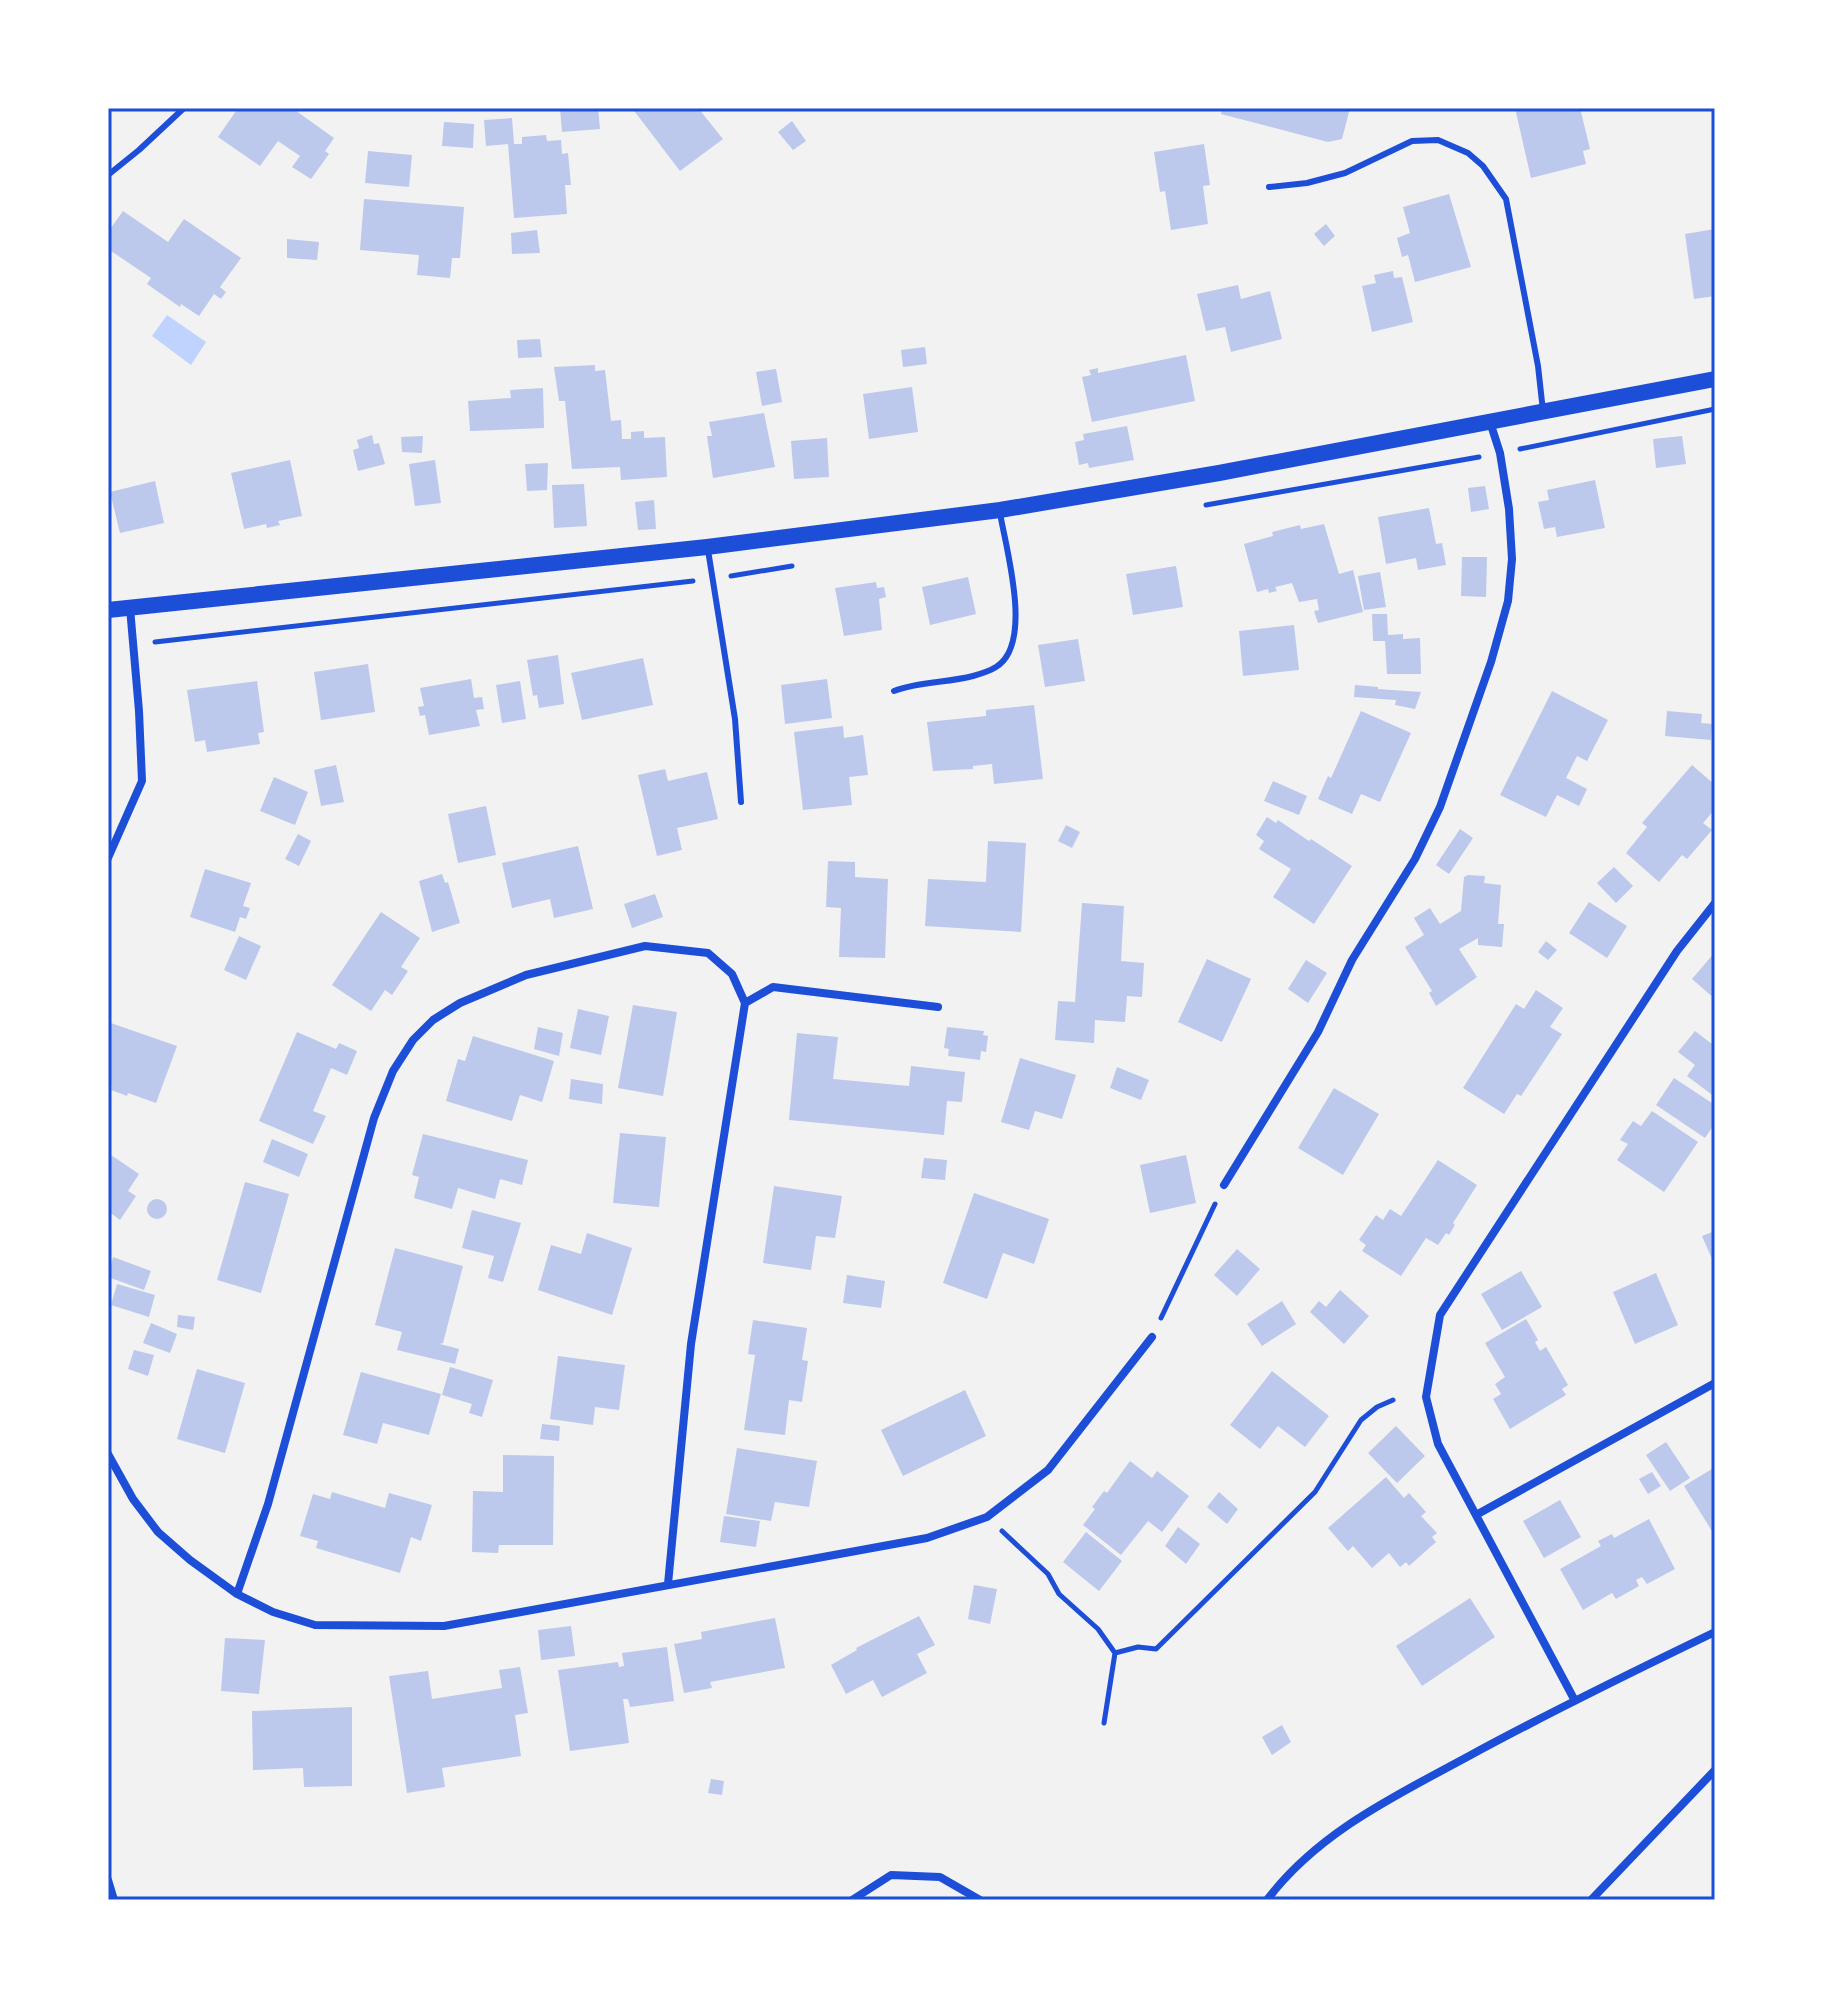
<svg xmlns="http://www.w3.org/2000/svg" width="1823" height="2008" font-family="'Nunito Sans',sans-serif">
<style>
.water{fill:#bfd3fe}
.building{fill:#bdc9ec}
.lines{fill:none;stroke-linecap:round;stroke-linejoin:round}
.path{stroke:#1d4ed8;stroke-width:5}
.service{stroke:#1d4ed8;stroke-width:6}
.minor{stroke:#1d4ed8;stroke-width:8}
.secondary{stroke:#1d4ed8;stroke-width:16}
.neatline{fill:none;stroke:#1d4ed8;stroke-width:3}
</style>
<rect width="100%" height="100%" fill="#f2f2f2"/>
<path class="water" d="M167,315L206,342L191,365L152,336Z"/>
<path class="building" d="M238,108H292L334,138L325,151L329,154L311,179L292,167L300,156L278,141L260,166L218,137Z
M560,108H598L600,129L562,132Z
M632,108H698L723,139L680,171Z
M1223,108H1350L1342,139L1328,142L1221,114Z
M1515,108H1580L1590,149L1583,151L1586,164L1531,178Z
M512,118L514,144H522V137L546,135L547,141L561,140L562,154L568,153L571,185H565L567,214L514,218L508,144L486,146L484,120Z
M792,121L806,141L793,150L778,132Z
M444,122L474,124L473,148L442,146Z
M1204,144L1210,185L1203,186L1208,224L1171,230L1165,191L1160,192L1154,152Z
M368,151L412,155L409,187L365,183Z
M1449,194L1471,267L1415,282L1408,255L1402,257L1397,238L1410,233L1403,207Z
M364,199L464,207L460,258H452L450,278L417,275L419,255L360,250Z
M123,211L168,242L184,219L241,258L220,287L226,292L221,299L214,294L199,316L181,304L180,307L147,284L151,278L108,249V232Z
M1326,224L1335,236L1324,246L1314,234Z
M1715,229V296L1694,299L1685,234Z
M537,230L540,253L512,254L511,233Z
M287,239L319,242L317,260L287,258Z
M1393,271L1394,278L1402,277L1413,322L1372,332L1362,286L1376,283L1374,275Z
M1238,285L1241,299L1270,291L1282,339L1231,352L1225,327L1206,331L1197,294Z
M540,339L542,357L518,358L517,340Z
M925,347L927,364L903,367L901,350Z
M1186,355L1195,401L1092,422L1082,377L1091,375L1089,370L1098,368V373Z
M595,365V371L605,370L611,421L621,420L622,439H631V432L644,431V438L665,437L667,477L621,480L620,467L572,469L565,401H559L554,367Z
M776,369L782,402L762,406L756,372Z
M912,387L918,432L869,439L863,394Z
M543,388L544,428L470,431L468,401L511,398L510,390Z
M764,413L775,467L713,478L707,436H712L709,422Z
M1127,426L1134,460L1089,468L1088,463L1079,465L1075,442L1084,440L1083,434Z
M372,435L374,444L379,443L385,464L358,471L353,450L359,448L357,440Z
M423,436L422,453L402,452L401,437Z
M1682,436L1686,464L1656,468L1653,439Z
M827,438L829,477L794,479L791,441Z
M290,460L302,516L278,521L280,525L267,528L266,524L244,529L231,473Z
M435,460L441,503L415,506L409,464Z
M548,463L547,490L527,491L525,464Z
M1595,480L1605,528L1557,537L1555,527L1544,529L1538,502L1549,500L1547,490Z
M155,481L164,523L120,533L110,492Z
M584,484L587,526L554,528L552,485Z
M1485,486L1489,509L1471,512L1468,488Z
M654,500L656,529L638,530L635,502Z
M1429,508L1436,544L1442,543L1446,565L1418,570L1416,558L1386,564L1378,517Z
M1324,524L1339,574L1353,570L1363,612L1318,623L1314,611L1319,610L1317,599L1299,602L1292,583L1275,587L1277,591L1269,593L1268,589L1257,592L1244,544L1273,536L1272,532L1300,525L1301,529Z
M1462,557H1487L1486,597L1461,596Z
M1176,566L1183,607L1133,615L1126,574Z
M1380,572L1386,607L1364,610L1358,576Z
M968,577L976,614L930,625L922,587Z
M876,582L877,588L884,587L886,597L879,599L882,630L844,636L835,588Z
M1372,614H1387L1388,635L1403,634V639L1420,638L1421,674H1387L1385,641H1373Z
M1294,625L1299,670L1243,676L1239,631Z
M1078,639L1085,681L1045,687L1038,645Z
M558,655L564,704L539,708L537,695L533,696L527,660Z
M643,658L653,705L582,720L571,673Z
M368,664L375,712L321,720L314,672Z
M471,679L474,698L482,697L484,709L476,710L480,726L429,735L425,715L420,716L418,707L424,706L420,688Z
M827,679L832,718L785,724L781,685Z
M257,681L264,732L258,733L260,744L207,752L205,740L195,742L187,690Z
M520,681L526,719L502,723L496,685Z
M1355,685L1378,687V689L1421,692L1415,709L1395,705L1396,700L1354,697Z
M1552,691L1608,720L1587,761L1577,756L1566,778L1587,789L1579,806L1557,795L1546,817L1500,795Z
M1034,705L1043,779L994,784L992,764L973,766V769L933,771L927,722L986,716V710Z
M1361,711L1411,733L1380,802L1361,794L1352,814L1318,799L1328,776L1331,778Z
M1667,711L1702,714L1701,723L1712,724L1711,740L1665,736Z
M843,726L844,738L863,735L868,775L849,777L852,805L803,810L794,732Z
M336,765L344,802L321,806L314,770Z
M1692,765L1715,785V809L1703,823L1712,830L1687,859L1682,855L1659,882L1626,853L1647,827L1642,823Z
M665,769L668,781L707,772L718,819L677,828L682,850L657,856L638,775Z
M274,777L308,792L295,825L260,811Z
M1273,781L1307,796L1299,815L1264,801Z
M486,806L496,855L458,863L448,814Z
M1267,817L1276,823L1278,820L1309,841L1311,839L1352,866L1314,924L1273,897L1291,869L1259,849L1264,841L1256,835Z
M1066,825L1080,832L1072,848L1058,841Z
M1460,829L1473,838L1449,874L1436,865Z
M298,834L311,841L299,866L285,859Z
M988,841L1026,843L1021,932L925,926L928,879L986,882Z
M578,846L593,909L554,918L550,899L512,908L502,863Z
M828,861L855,862V877L888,879L885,958L839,957L841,908L826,907Z
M1614,867L1633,886L1616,903L1597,883Z
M205,869L251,883L243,906L250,908L246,919L240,917L235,932L190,917Z
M442,874L445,883L448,882L460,923L432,932L419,881Z
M1468,875L1485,876L1484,883L1501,885L1498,924H1504L1502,947L1478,945V938L1459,949L1477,977L1436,1006L1429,993L1432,991L1405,947L1424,935L1414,918L1430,908L1440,924L1461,911L1464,877Z
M655,894L663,917L632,928L624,904Z
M1589,902L1627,926L1607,958L1569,933Z
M1082,903L1124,906L1121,961L1144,963L1142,997L1127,996L1125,1022L1095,1020L1094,1043L1055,1040L1058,1001L1075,1002Z
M381,912L420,938L401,967L408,971L392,995L385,990L371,1011L332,985Z
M239,936L261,946L246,980L224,970Z
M1546,941L1557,950L1548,960L1538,952Z
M1715,952V999L1692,979Z
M1207,959L1251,979L1222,1042L1178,1022Z
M1306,960L1327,973L1308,1003L1288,989Z
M1536,990L1563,1008L1550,1027L1562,1034L1521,1096L1517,1094L1504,1114L1463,1088L1516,1004L1524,1009Z
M633,1005L677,1012L663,1096L618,1088Z
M578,1009L609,1016L601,1055L570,1048Z
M108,1022L177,1046L156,1103L128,1093L127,1096L111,1090L112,1087L108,1086Z
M538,1027L563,1033L559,1056L534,1049Z
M947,1027L984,1031L983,1035L988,1036L986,1052L981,1051L980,1060L948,1056L949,1049L944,1048Z
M1695,1031L1712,1044L1715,1040V1097L1687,1076L1695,1065L1678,1052Z
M297,1032L336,1049L339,1043L357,1051L347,1075L331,1068L313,1111L326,1116L313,1144L259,1121Z
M797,1033L838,1037L833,1079L909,1086L911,1066L965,1072L962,1102L947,1101L944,1135L789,1120Z
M473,1036L554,1061L542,1102L520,1095L512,1121L446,1101L458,1059L465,1061Z
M1020,1058L1076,1075L1062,1119L1035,1111L1029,1130L1001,1122Z
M1117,1067L1149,1080L1141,1100L1110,1088Z
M1674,1078L1715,1105V1123L1705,1138L1656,1105Z
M571,1079L603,1084L602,1104L569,1099Z
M1334,1088L1379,1114L1343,1175L1298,1148Z
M1652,1111L1698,1142L1664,1192L1617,1160L1628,1144L1620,1140L1633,1121L1641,1126Z
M620,1133L666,1137L659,1207L613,1203Z
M423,1134L528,1160L522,1185L500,1179L495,1199L458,1188L452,1209L414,1198L419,1177L412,1175Z
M272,1139L308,1154L299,1177L263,1162Z
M108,1153L139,1174L128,1191L136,1196L120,1220L112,1214L108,1220Z
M1186,1155L1196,1203L1150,1213L1140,1165Z
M924,1158L947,1160L945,1180L921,1178Z
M1438,1160L1477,1185L1453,1223L1455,1225L1449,1235L1446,1233L1438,1245L1426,1238L1401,1276L1362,1251L1366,1245L1359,1240L1376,1215L1383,1220L1390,1209L1401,1216Z
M245,1182L289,1194L261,1293L217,1280Z
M774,1186L842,1196L835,1238L816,1236L811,1270L763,1263Z
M974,1193L1049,1219L1034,1264L1003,1253L987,1299L943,1283Z
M147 1209a10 10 0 1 1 20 0a10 10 0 1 1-20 0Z
M472,1210L521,1223L503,1282L488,1278L494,1256L462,1248Z
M1715,1231V1266L1702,1236Z
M587,1233L632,1248L612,1315L538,1290L551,1245L581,1254Z
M395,1248L463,1266L443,1343L440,1344L459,1349L455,1364L397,1350L402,1332L375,1325Z
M1237,1249L1260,1269L1237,1296L1214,1275Z
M113,1257L151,1271L144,1290L108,1277Z
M1521,1271L1542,1307L1502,1330L1481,1294Z
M1656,1273L1678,1325L1635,1344L1613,1292Z
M847,1275L885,1281L881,1308L843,1303Z
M117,1284L155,1295L149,1317L111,1305Z
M1340,1290L1369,1316L1344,1344L1310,1312L1319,1301L1326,1307Z
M1282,1301L1296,1324L1262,1346L1247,1324Z
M178,1315L195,1317L193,1330L177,1327Z
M1526,1319L1538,1340L1535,1342L1540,1351L1546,1347L1568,1385L1562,1389L1566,1395L1510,1429L1493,1399L1501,1394L1495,1384L1505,1377L1485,1343Z
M753,1320L807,1328L802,1360L808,1361L802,1402L789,1400L785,1435L744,1430L755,1355L748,1354Z
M151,1323L177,1334L170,1353L143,1343Z
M134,1350L154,1355L148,1376L128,1369Z
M558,1356L625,1365L619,1410L595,1407L593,1425L550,1419Z
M450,1367L493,1380L482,1417L469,1413L472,1404L442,1395Z
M197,1369L245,1383L225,1453L177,1439Z
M1272,1371L1329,1416L1305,1447L1278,1426L1260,1449L1230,1425Z
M361,1372L441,1394L429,1435L383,1423L377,1444L343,1435Z
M965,1390L986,1436L903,1476L881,1430Z
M542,1424L560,1426L559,1441L540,1439Z
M1396,1426L1425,1456L1397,1483L1368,1453Z
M1666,1442L1690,1478L1670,1491L1646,1455Z
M737,1448L817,1461L809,1507L775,1502L771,1521L726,1514Z
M503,1455L554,1456L553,1545H499L498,1553L472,1552L473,1491L503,1492Z
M1130,1461L1152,1478L1157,1471L1189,1496L1162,1532L1148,1521L1121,1555L1083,1525L1095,1509L1092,1507L1104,1491L1107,1493Z
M1715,1467V1536L1684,1486Z
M1652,1472L1661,1486L1648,1494L1639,1479Z
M1386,1477L1404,1498L1409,1493L1426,1512L1421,1516L1437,1533L1432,1537L1436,1542L1409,1566L1406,1562L1400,1567L1389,1553L1372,1568L1353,1546L1348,1551L1328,1528Z
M332,1492L385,1508L389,1493L432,1505L421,1541L411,1537L400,1573L316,1548L318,1541L300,1536L313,1494L330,1499Z
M1219,1492L1238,1509L1227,1524L1207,1507Z
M1560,1500L1581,1537L1544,1558L1523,1521Z
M724,1516L760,1521L756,1547L720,1542Z
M1649,1519L1675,1569L1647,1584L1642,1577L1636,1580L1639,1586L1616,1599L1612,1593L1583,1610L1560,1569L1601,1546L1598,1541L1612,1534L1614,1538Z
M1178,1527L1200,1544L1186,1564L1165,1546Z
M1086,1532L1122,1561L1099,1591L1063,1562Z
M974,1585L997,1589L990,1624L968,1619Z
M1470,1598L1495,1637L1422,1686L1396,1646Z
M919,1616L935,1645L917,1654L927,1673L882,1697L873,1680L846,1694L831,1665L857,1650L856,1648Z
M775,1618L785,1668L710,1682L712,1688L684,1693L674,1644L702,1639L701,1632Z
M571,1626L575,1656L541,1660L538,1630Z
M225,1638L265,1640L259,1694L221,1691Z
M667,1647L674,1701L630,1707L628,1699H623L629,1743L570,1751L558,1670L618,1662L619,1667L624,1666L622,1653Z
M520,1667L528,1713L515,1715L521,1756L442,1768L445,1787L407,1793L389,1676L428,1671L432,1699L502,1688L499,1670Z
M352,1707V1786L304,1787L303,1768L253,1770L252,1711Z
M1282,1725L1291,1742L1272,1755L1262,1737Z
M711,1779L724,1781L722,1795L708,1793Z"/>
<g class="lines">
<path class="path" d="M1520,449L1715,409
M1206,505L1479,457
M731,576L792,566
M155,642L693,581
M1161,1318L1215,1204
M1002,1531L1048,1574L1059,1594L1098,1629L1115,1653
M1104,1723L1115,1653L1138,1647L1156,1649L1315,1492L1361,1420L1377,1407L1393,1400"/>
<path class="service" d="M108,175L139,150L184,108
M1269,187L1307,183L1345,173L1412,141L1438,140L1468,153L1483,166L1506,199L1538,366L1543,411
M708,550L735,719L741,802
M894,691C919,681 947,683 973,676C980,674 990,671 996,667C1034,644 1006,549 1000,513"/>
<path class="minor" d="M108,858L142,781L139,711L130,608
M745,1003L773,987L938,1007
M1224,1185L1318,1032L1352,960L1415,859L1440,807L1491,662L1508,601L1512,559L1509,509L1500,453L1490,422
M108,1454L133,1499L158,1532L190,1560L237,1594L273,1612L315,1625L444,1626L927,1538L987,1517L1048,1470L1152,1337
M1476,1515L1715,1383
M237,1594L268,1504L374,1118L393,1071L413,1040L433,1020L460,1003L526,975L645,946L708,953L732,974L745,1003L691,1344L668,1584
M1574,1699L1438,1444L1426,1397L1440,1315L1677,951L1715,903
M108,1880L114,1900
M852,1900L891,1875L940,1877L980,1900
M1267,1900C1318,1832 1397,1795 1469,1756C1550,1712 1632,1672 1715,1632
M1591,1900L1715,1770"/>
<path class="secondary" d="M108,610L707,547L1000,510L1219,473L1715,379"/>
</g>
<rect width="1823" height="2008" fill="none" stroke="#ffffff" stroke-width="220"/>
<rect x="110" y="110" width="1603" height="1788" class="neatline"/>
</svg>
